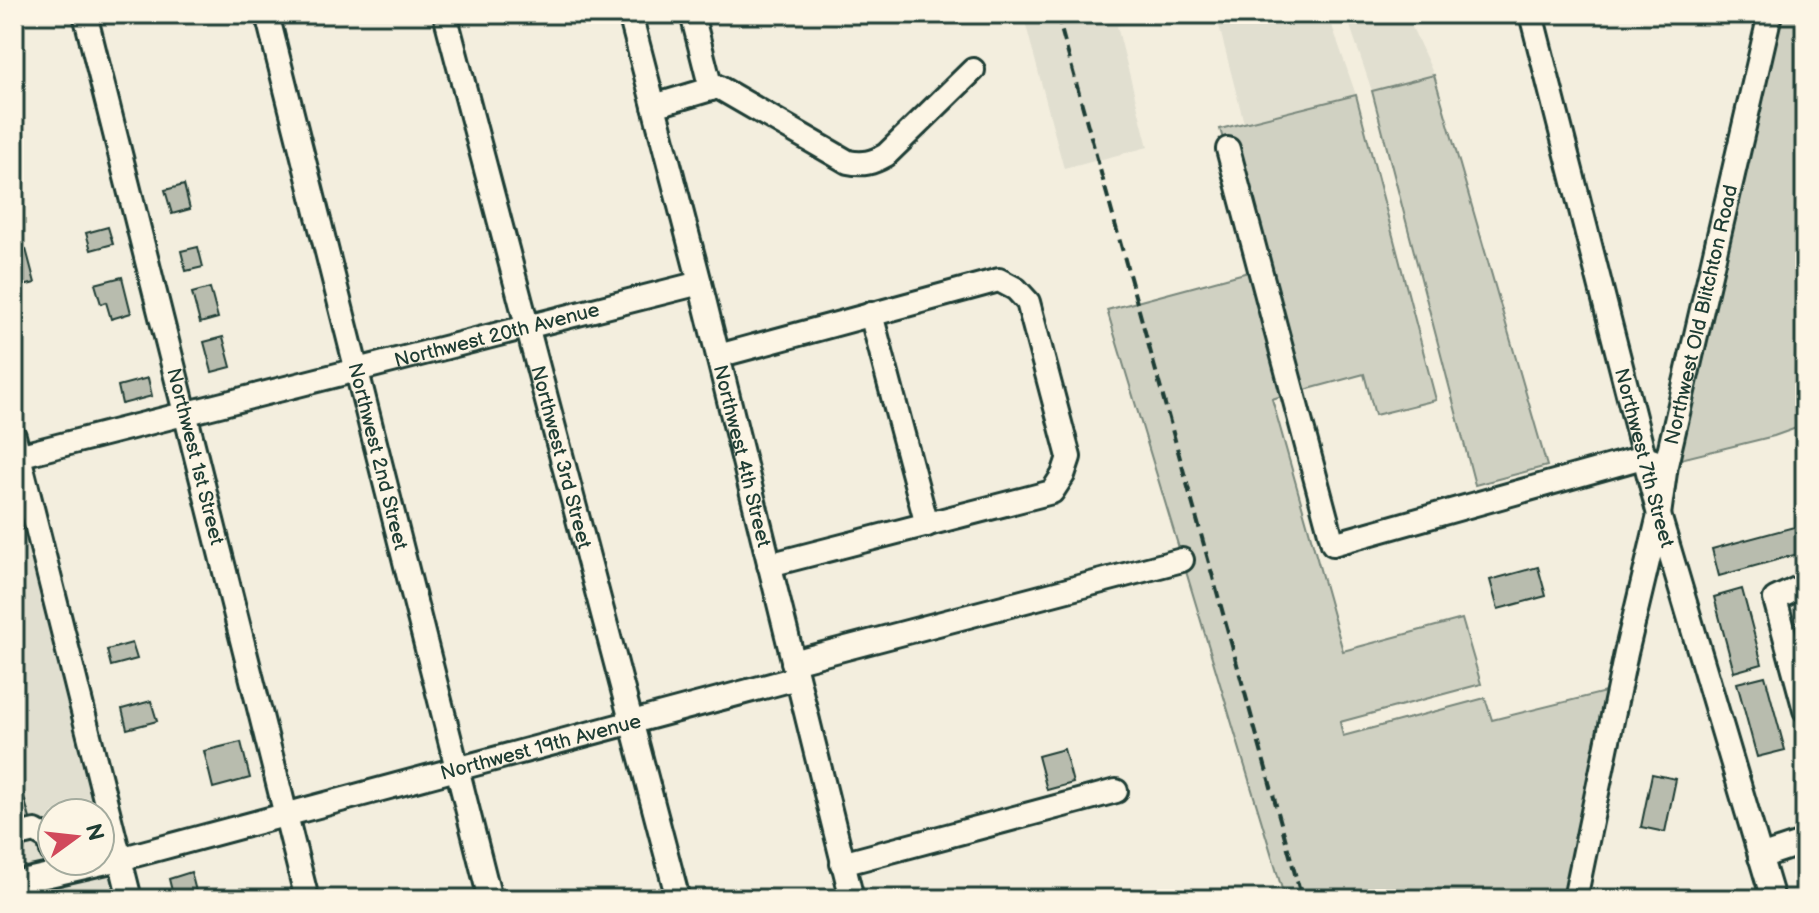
<svg xmlns="http://www.w3.org/2000/svg" width="1819" height="913" viewBox="0 0 1819 913" font-family="'Balsamiq Sans',sans-serif">
	<style>
		.built { fill: #e1dfd0 }
		.green { fill: #d0d1c2; stroke: #78877b; stroke-width: 2 }
		.building { fill: #b8bcae; stroke: #1f3d34; stroke-width: 2 }
		.lines { fill: none; stroke-linecap: round; stroke-linejoin: round }
		.minor-casing { stroke: #1f3d34; stroke-width: 28 }
		.minor { stroke: #fcf5e5; stroke-width: 22 }
		.rail { stroke: #1f3d34; stroke-width: 4; stroke-dasharray: 12 6; stroke-linecap: butt }
		.labels { text-anchor: middle; stroke-width: 6; stroke-linejoin: round; paint-order: stroke }
		.street-label { font-size: 20px; fill: #1f3d34; stroke: #fcf5e5 }
	</style>
	<rect width="100%" height="100%" fill="#f3eede"/>
	<filter id="ink" filterUnits="userSpaceOnUse"><feTurbulence type="fractalNoise" baseFrequency=".0125" numOctaves="2"/><feDisplacementMap in="SourceGraphic" scale="16" xChannelSelector="R" yChannelSelector="G"/><feConvolveMatrix kernelMatrix="1 2 1 2 8 2 1 2 1" color-interpolation-filters="sRGB"/></filter>
	<g filter="url(#ink)">
		<path class="built" d="M 1023,14 L 1161,14 L 1117,26 L 1148,147 L 1064,169 Z
			M 1216,14 L 1328,14 L 1356,95 L 1244,123 Z
			M 1346,14 L 1406,14 L 1434,75 L 1372,91 Z
			M 14,471 L 100,813 L 52,813 L 52,861 L 82,861 L 14,876 Z
			M 114,869 L 122,899 L 14,899 L 14,891 Z"/>
		<path class="green" d="M 1778,14 L 1805,14 L 1805,425 L 1774,436 L 1677,460 Z
			M 1434,75 L 1547,466 L 1475,485 L 1372,91 Z
			M 1356,95 L 1436,400 L 1375,415 L 1364,374 L 1301,391 L 1235,140 L 1224,142 L 1220,129 Z
			M 1252,271 L 1285,395 L 1272,399 L 1343,651 L 1462,619 L 1481,684 L 1340,722 L 1343,736 L 1485,698 L 1492,720 L 1609,691 L 1567,899 L 1285,899 L 1107,310 Z"/>
		<path class="building" d="M 184,185 L 190,209 L 172,214 L 165,190 Z
			M 108,227 L 113,244 L 91,250 L 86,233 Z
			M 198,247 L 203,267 L 186,271 L 181,251 Z
			M 26,249 L 35,283 L 16,288 L 14,253 Z
			M 122,277 L 131,313 L 111,319 L 106,302 L 101,304 L 95,284 Z
			M 210,288 L 218,318 L 200,323 L 192,293 Z
			M 223,337 L 231,367 L 212,372 L 204,342 Z
			M 148,378 L 152,396 L 122,404 L 118,386 Z
			M 1805,524 L 1805,552 L 1719,576 L 1712,549 Z
			M 1538,567 L 1546,596 L 1498,609 L 1490,580 Z
			M 1742,589 L 1762,664 L 1734,672 L 1714,597 Z
			M 132,643 L 137,659 L 111,666 L 107,650 Z
			M 1765,676 L 1785,750 L 1757,757 L 1737,683 Z
			M 151,701 L 157,721 L 127,729 L 122,709 Z
			M 241,742 L 250,778 L 213,788 L 204,751 Z
			M 1064,749 L 1073,783 L 1047,790 L 1038,756 Z
			M 1652,774 L 1676,779 L 1665,832 L 1641,827 Z
			M 22,790 L 32,826 L 14,830 L 14,792 Z
			M 191,872 L 198,899 L 174,899 L 169,879 Z"/>
		<g class="lines">
			<defs>
				<g id="minor">
					<path id="s1" d="M 85,14 L 307,899"/>
					<path id="s2" d="M 267,14 L 490,899"/>
					<path id="s3" d="M 445,14 L 678,899"/>
					<path id="s4" d="M 630,14 L 700,283 L 852,899"/>
					<path id="s5" d="M 1531,14 L 1659,515 L 1773,899"/>
					<path d="M 711,89 L 718,87 L 848,162 C 863,165 872,163 886,155 L 973,70"/>
					<path d="M 654,106 L 711,89 L 692,14"/>
					<path d="M 1228,149 L 1333,544 L 1643,457 L 1657,462"/>
					<path d="M 871,314 L 927,525"/>
					<path d="M 718,356 L 999,280 L 1016,289 L 1028,302 L 1069,457 L 1063,475 L 1052,492 L 769,565"/>
					<path d="M 14,436 L 130,899"/>
					<path id="s6" d="M 14,457 L 700,283"/>
					<path d="M 1805,585 L 1775,599 L 1805,710"/>
					<path d="M 793,662 L 1182,560"/>
					<path d="M 14,836 L 35,831 L 49,839 L 52,851"/>
					<path d="M 1760,857 L 1805,842"/>
					<path d="M 842,864 L 1116,791"/>
					<path id="s7" d="M 14,883 L 120,859 L 797,678"/>
					<path id="s8" d="M 1575,899 L 1626,653 L 1659,515 L 1666,465 L 1770,14"/>
				</g>
			</defs>
			<use href="#minor" class="minor-casing"/>
			<use href="#minor" class="minor"/>
			<path class="rail" d="M 1057,14 L 1302,899"/>
		</g>
	</g>
	<g class="labels">
		<g class="street-label">
			<text dy="7" stroke="none"><textPath href="#s8" startOffset="598">Northwest Old Blitchton Road</textPath></text>
			<text dy="7" stroke="none"><textPath href="#s6" startOffset="498">Northwest 20th Avenue</textPath></text>
			<text dy="7" stroke="none"><textPath href="#s1" startOffset="456">Northwest 1st Street</textPath></text>
			<text dy="7" stroke="none"><textPath href="#s2" startOffset="456">Northwest 2nd Street</textPath></text>
			<text dy="7" stroke="none"><textPath href="#s4" startOffset="456">Northwest 4th Street</textPath></text>
			<text dy="7" stroke="none"><textPath href="#s3" startOffset="458">Northwest 3rd Street</textPath></text>
			<text dy="7" stroke="none"><textPath href="#s5" startOffset="458">Northwest 7th Street</textPath></text>
			<text dy="7" stroke="none"><textPath href="#s7" startOffset="544">Northwest 19th Avenue</textPath></text>
		</g>
	</g>
	<rect width="1819" height="913" fill="none" stroke="#fcf5e5" stroke-width="48"/>
	<rect x="24" y="24" width="1771" height="865" fill="none" stroke="#1f3d34" stroke-width="3" filter="url(#ink)"/>
	<g transform="translate(76 837) rotate(75)"><circle r="38" fill="#fcf5e5" stroke="#a4ab9e" stroke-width="2"/>
	<path d="M0-6L14 30L0 20L-14 30Z" fill="#d1495b"/>
	<text y="-12" font-size="22" font-weight="bold" text-anchor="middle" fill="#1f3d34">N</text>
	</g>
</svg>
